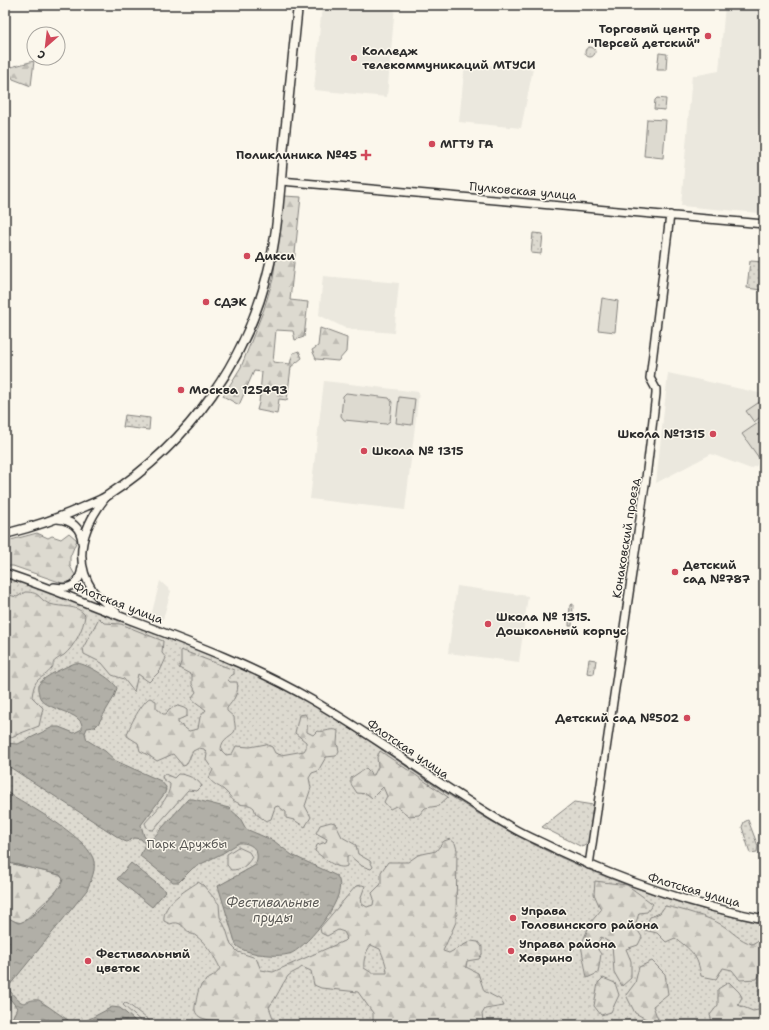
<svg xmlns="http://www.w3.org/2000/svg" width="769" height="1030" viewBox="0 0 769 1030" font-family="'Shantell Sans',sans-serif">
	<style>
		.built { fill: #ebe8de }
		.grass { fill: url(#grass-dots); stroke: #84827e }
		.forest { fill: url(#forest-firs); stroke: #84827e; fill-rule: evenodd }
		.pitch { fill: #dddad0; stroke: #84827e }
		.water { fill: url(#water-ripples); stroke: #7b7a75 }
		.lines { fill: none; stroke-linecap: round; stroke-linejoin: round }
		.minor-casing { stroke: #2b2b2b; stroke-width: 10 }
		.major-casing { stroke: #2b2b2b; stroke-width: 11 }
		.minor { stroke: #fbf7ec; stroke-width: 7 }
		.major { stroke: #fbf7ec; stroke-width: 8 }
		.poi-dot { fill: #d1495b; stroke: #fbf7ec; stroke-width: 1.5 }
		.labels { text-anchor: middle; stroke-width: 3; stroke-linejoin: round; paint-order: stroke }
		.poi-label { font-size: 12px; font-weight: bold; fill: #2b2b2b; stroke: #fbf7ec; text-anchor: start }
		.street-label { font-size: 12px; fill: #2b2b2b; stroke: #fbf7ec }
		.park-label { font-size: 12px; fill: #585754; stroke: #fbf7ec }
		.water-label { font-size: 13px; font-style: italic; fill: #5a5956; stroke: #fbf7ec }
	</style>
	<defs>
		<pattern id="grass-dots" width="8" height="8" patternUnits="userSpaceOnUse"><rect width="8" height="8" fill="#dddad0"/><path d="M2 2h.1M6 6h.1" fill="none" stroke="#bebbb3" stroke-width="1.8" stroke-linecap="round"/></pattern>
		<pattern id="forest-firs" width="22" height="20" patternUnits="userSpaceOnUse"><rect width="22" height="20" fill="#dddad0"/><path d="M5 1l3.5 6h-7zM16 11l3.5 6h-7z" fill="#bebbb3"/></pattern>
		<pattern id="water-ripples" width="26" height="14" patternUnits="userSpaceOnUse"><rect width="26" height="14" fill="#b1afa7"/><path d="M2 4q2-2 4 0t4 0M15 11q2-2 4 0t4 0" fill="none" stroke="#908f88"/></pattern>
	</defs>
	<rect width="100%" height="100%" fill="#fbf7ec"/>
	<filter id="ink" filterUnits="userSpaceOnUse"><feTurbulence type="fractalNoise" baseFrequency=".025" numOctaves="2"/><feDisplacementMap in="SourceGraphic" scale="8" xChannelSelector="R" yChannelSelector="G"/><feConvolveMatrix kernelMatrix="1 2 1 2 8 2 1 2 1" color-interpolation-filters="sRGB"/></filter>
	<g filter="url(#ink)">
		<path class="built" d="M 322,5 L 395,5 L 387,97 L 314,90 Z
			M 725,5 L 764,5 L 764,78 L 761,86 L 757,140 L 760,152 L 764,153 L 764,173 L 759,213 L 681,206 L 692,75 L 698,75 L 719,71 Z
			M 465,63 L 533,69 L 521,128 L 459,122 Z
			M 323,276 L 399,283 L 394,333 L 347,329 L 319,315 Z
			M 668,373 L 764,394 L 764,461 L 751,469 L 711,454 L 656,483 Z
			M 324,381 L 419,392 L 405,510 L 310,499 Z
			M 160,581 L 171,591 L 163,619 L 151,616 Z
			M 457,586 L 528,596 L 519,662 L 448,653 Z"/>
		<path class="grass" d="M585 52a5 5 0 1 1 10 0a5 5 0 1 1-10 0Z
			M 657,98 L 666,99 L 665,110 L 654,109 L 655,100 Z
			M 533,233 L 543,234 L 541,254 L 531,253 Z
			M 750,261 L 764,262 L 761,290 L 747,288 Z
			M 125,415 L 150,418 L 149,430 L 123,427 Z
			M 5,577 C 47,588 87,606 128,622 C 187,645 254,670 309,702 C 364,735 416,775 471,809 C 560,865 661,902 764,924 L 764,1025 L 5,1025 Z
			M 573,604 L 572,626 L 569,626 L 570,605 Z
			M 589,659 L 596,660 L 594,674 L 587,673 Z
			M 574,802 L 593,805 L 589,843 L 582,847 L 542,827 Z
			M 748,820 L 758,846 L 757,852 L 750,853 L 742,827 L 744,822 Z"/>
		<path class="forest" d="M 34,61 L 31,86 L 13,79 L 7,68 Z
			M 284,196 L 301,197 L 290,300 L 308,302 L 304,337 L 295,340 L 293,331 L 276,330 L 273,362 L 290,364 L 293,353 L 299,351 L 302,358 L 291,367 L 287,400 L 279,399 L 277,414 L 257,410 L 259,403 L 262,372 L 254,371 L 239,405 L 223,396 L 241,367 L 264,309 L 273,279 Z
			M 320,328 L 347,338 L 346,352 L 338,361 L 316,359 L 312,350 L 318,346 Z
			M 37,533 L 48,538 L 52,536 L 61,539 L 69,533 L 77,540 L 70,557 L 70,566 L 76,577 L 69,584 L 65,584 L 13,566 L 5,566 L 5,544 L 7,541 Z
			M 25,592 C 42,592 37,599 50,604 C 62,608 77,604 85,615 C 84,628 74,647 64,655 C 61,657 58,658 56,660 C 52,662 54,665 52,668 C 41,682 35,674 32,697 L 43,708 L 39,726 L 11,737 L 5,737 L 5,594 L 17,597 Z
			M 99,618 L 104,623 L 121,624 L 163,641 L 162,653 L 166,658 L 160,671 L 149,682 L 138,674 L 134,692 L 124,679 L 112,675 L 102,663 L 84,654 L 83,648 Z
			M 181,650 L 234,670 L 234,674 L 229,677 L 228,680 L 230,682 L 237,682 C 240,692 233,701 227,708 L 227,711 L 234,717 C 234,721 236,727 235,730 C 234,736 221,737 221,750 L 226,755 L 232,754 L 236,746 L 250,747 L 266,744 L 272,747 L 275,753 L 281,755 L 304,751 L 306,748 L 306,742 L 295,733 L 299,715 L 305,714 C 309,720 307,725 307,732 L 313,735 L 317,731 C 326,733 332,727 338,731 L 337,743 L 339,751 L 336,756 L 326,757 L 318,771 L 312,773 L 309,778 L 311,788 L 305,806 L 311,817 L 305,827 L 294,820 L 286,818 L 286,812 L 278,806 L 275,807 L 271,819 L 266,821 L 256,814 L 254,808 C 249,803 246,806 240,804 C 229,799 233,798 226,792 C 221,786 214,786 209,778 L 213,770 L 206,760 L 207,754 L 204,749 L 199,748 L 193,751 L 186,765 L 183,766 L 173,754 L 157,761 C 151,757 147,754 140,751 L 138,743 L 127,736 C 127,729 144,699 150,698 L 156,701 L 156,708 L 163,714 L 166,714 L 169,709 L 178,706 L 184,708 L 187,710 L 187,716 L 178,720 L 178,723 L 189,731 L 198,729 L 200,717 L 206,710 L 193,700 L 192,697 L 196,692 L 192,684 L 192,675 L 179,668 L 181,662 Z
			M 380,751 L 448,797 L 438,806 L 425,808 L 419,815 L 409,816 L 396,806 L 390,809 L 384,802 L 387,796 L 383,787 L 372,798 L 367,794 L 357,793 L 351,784 L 351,778 L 366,768 L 370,772 L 371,775 L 374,775 L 378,767 L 377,757 Z
			M 165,774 L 174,778 L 178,774 C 186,774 198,779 202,786 L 197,791 L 188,790 L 153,830 C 148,830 147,828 145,823 C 154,812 170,799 170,784 L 163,779 L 162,776 Z
			M 331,822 L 335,823 L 342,837 L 356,845 L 358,854 L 370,861 L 373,867 L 371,869 L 362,866 L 350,856 L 347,856 L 347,866 C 338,871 322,857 315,851 L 317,845 L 326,842 L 327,839 L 316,833 L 320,825 Z
			M 450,839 L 455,843 L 457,850 L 456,922 L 443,951 L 449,953 L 471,941 L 478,942 L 482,947 L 482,954 L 479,959 L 467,961 L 466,967 L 478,973 L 484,991 L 501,1000 L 504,1006 L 485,1009 L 482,1014 L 483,1021 L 488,1025 L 373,1025 L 373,1013 L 358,992 L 321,988 L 314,985 L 311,971 L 302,967 C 298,971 292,972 288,976 C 281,985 277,998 269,1007 L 273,1018 L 273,1022 L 276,1025 L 254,1025 L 250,1022 C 246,1022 234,1025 233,1025 C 229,1024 226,1021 221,1021 C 209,1020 190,1020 196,1002 C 197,996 198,989 202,984 C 208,978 217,976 220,968 C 215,957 206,943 196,936 C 192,933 194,936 190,933 C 182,927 181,920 170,924 L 164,921 C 162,903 185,891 198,882 L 203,885 L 219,904 L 220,917 L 226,929 L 231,945 L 238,952 L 256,958 L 261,970 L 273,972 L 344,941 L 347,938 L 344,932 L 338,930 L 327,936 L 321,933 L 320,928 L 356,886 L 362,885 L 365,886 L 361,897 L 362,904 L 367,907 L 373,905 L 374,899 L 372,893 L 381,884 L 381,872 L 388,862 L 408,862 L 418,855 L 436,851 L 444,841 ZM 371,945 L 380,949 C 383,956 387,966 387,973 L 372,973 L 364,968 C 363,960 366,951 371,945 Z
			M 238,847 L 249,852 L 252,857 C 247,866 241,870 231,870 L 227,865 L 227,854 Z
			M 5,862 L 60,875 L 63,879 L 60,888 L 22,923 L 13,921 L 5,916 Z
			M 595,881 L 627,885 L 653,904 L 647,912 L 639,913 L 635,926 L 642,937 L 638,945 L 626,949 L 631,961 L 631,978 L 622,986 L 614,972 L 612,944 L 601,937 L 596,947 L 601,954 L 598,973 L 587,978 L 581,945 L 591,922 L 601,910 L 594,894 Z
			M 665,906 C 681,909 709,917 722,925 C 733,932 739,940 752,944 L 764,937 L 764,967 L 757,979 L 740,980 L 732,970 L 723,968 L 716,979 L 701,976 C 698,955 691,950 675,938 L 666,942 L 657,933 L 644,930 L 650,917 L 660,913 Z
			M 652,961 L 665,974 L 668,994 L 653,1006 L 660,1025 L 647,1025 L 648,1020 L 635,1013 L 626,995 L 635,983 L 639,967 Z
			M 603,978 L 615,983 L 619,995 L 611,1012 L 601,1015 L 594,1006 L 598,983 Z
			M 729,982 L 739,992 L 742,997 L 738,1005 L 753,1011 L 764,1009 L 764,1025 L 713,1025 L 710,1015 L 718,1005 L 718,989 Z
			M 125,1003 L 128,1004 L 155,1025 L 145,1025 L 123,1005 Z"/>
		<path class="pitch" d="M 659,53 L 667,54 L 666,70 L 657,70 Z
			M 647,119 L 666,120 L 663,158 L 644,156 Z
			M 602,298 L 618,301 L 615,332 L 598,330 Z
			M 346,393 L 389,398 L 392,402 L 390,421 L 386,424 L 344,420 L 341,416 L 343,396 Z
			M 399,397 L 415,399 L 412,425 L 396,423 Z
			M 764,399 L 764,414 L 754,422 L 746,411 Z
			M 764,419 L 764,455 L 759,458 L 742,434 Z"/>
		<path class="water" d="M 75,663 C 84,662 113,679 117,688 L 114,697 L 98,724 L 95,727 L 87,728 L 85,733 L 87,740 L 105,751 L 116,761 L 161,781 L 166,787 L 165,793 L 141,825 L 144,836 L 147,839 L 153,838 L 188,799 L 193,799 L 229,808 L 240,818 L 246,829 L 274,841 L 292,855 L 337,876 C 351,895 308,945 292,953 C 281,957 270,955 258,954 C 250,952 242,951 236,945 L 218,886 L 254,866 C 262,854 254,842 239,843 L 223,853 L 193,868 L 179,882 L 173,882 L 140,856 L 145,844 L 141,839 L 134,838 L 127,842 L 124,841 L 5,764 L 5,743 L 18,744 L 53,727 L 59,727 L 74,733 L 82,729 C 85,710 43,712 39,695 C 39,692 37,689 38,686 C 41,677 66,667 75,663 Z
			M 5,791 C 27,805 83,834 93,858 C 97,869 91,880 87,890 L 9,986 L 10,991 C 27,1012 23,998 39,1000 L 75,1025 L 9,1025 L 17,1008 L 11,1000 L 5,996 L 5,916 L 18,923 C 29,923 62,889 63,879 L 60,875 L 5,862 Z
			M 131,863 L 166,891 L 152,907 L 117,879 Z
			M 112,1007 L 120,1008 L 140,1025 L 78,1025 Z"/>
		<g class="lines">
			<defs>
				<path id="minor" d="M 281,181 L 764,224
					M 106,497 C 84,525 71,558 93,591 C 99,599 108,605 116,612
					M 57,519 C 71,520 81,527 82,542
					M 5,573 C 36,583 66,595 96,607 C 169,635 245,661 312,700 C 381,740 443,788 511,827 C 526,836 542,842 557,850 C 623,881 692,905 764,919
					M 54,587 C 71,590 80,584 82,567
					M 589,865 L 646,478 L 656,394 L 656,389 L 650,378 L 670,215"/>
				<path id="major" d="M 5,534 C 33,527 60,518 86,506 C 93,503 101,500 107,496 C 190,442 249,359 270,263 C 278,227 280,190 283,154 C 288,104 293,55 298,5"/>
			</defs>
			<use href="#minor" class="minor-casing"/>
			<use href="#major" class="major-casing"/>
			<use href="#minor" class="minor"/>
			<use href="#major" class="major"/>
		</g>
	</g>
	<g class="poi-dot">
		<circle cx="708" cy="36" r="4"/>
		<circle cx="354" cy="58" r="4"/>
		<circle cx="432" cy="144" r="4"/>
		<path d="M364 149h4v4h4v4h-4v4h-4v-4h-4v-4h4z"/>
		<circle cx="247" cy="256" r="4"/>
		<circle cx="206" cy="302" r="4"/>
		<circle cx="181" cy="390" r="4"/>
		<circle cx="713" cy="434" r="4"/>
		<circle cx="364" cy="451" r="4"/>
		<circle cx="675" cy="572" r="4"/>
		<circle cx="488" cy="624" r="4"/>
		<circle cx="687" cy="718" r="4"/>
		<circle cx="513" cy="918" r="4"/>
		<circle cx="511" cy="951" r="4"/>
		<circle cx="88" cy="961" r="4"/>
	</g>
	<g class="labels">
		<g class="poi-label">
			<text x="700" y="33" text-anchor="end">Торговый центр<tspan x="700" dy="14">"Персей детский"</tspan></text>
			<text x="362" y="55">Колледж<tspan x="362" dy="14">телекоммуникаций МТУСИ</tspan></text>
			<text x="440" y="148">МГТУ ГА</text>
			<text x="357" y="159" text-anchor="end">Поликлиника №45</text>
			<text x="255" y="260">Дикси</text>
			<text x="214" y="306">СДЭК</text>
			<text x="189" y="394">Москва 125493</text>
			<text x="705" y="438" text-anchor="end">Школа №1315</text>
			<text x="372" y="455">Школа № 1315</text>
			<text x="683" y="569">Детский<tspan x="683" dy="14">сад №787</tspan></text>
			<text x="496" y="621">Школа № 1315.<tspan x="496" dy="14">Дошкольный корпус</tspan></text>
			<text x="679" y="722" text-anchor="end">Детский сад №502</text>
			<text x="521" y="915">Управа<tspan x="521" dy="14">Головинского района</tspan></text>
			<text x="519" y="948">Управа района<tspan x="519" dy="14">Ховрино</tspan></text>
			<text x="96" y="958">Фестивальный<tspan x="96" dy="14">цветок</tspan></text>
		</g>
		<g class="street-label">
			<text transform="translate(523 191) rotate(5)" y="4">Пулковская улица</text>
			<text transform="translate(626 538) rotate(-81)" y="4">Конаковский проезд</text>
			<text transform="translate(118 603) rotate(21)" y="4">Флотская улица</text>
			<text transform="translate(408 749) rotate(34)" y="4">Флотская улица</text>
			<text transform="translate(694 890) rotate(16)" y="4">Флотская улица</text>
		</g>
		<g class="park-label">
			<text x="187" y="848">Парк Дружбы</text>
		</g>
		<g class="water-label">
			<text x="273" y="907">Фестивальные<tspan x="273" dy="15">пруды</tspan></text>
		</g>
	</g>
	<rect width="769" height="1030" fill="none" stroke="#fbf7ec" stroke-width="20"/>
	<rect x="10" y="10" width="749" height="1010" fill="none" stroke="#2b2b2b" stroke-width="1.5" filter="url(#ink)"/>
	<g transform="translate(46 46) rotate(208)"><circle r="19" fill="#fbf7ec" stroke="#a8a59f"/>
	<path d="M0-3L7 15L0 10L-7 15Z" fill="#d1495b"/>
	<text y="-6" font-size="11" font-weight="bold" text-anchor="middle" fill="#2b2b2b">С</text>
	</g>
</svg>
